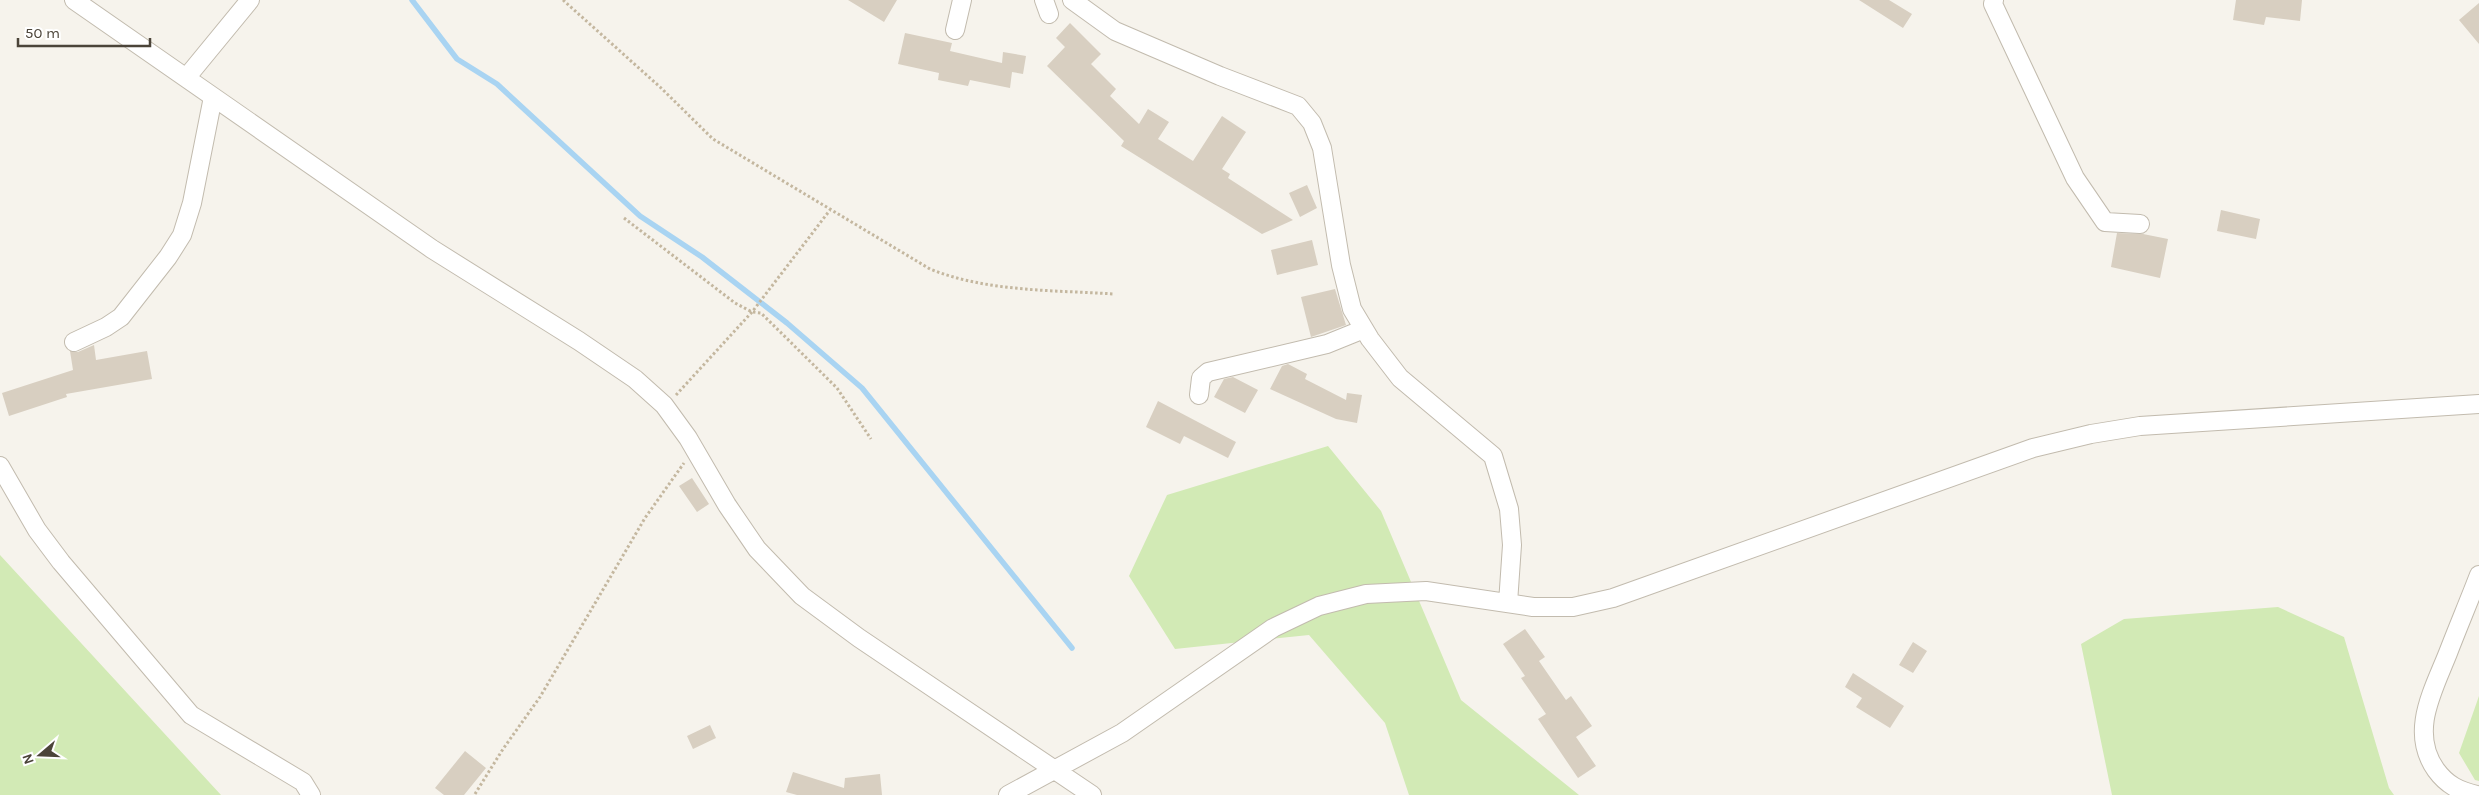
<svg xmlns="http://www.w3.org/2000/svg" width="2479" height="795" viewBox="0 0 2479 795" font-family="Karla,sans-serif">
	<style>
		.green { fill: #d2eab5 }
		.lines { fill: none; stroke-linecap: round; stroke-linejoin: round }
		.stream { stroke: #a9d4f2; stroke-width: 5.5 }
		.building { fill: #d8cfc1 }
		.minor-casing { stroke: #c2bbae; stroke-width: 20 }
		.path { stroke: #c4b79f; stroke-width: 3; stroke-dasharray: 2.5 2.5; stroke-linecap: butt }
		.minor { stroke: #fff; stroke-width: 18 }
	</style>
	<rect width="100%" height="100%" fill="#f6f3ec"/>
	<path class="green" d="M 1328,446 L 1381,511 L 1461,700 L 1579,795 L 1409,795 L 1385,723 L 1309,635 L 1175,649 L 1129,576 L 1167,495 Z
		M 0,555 L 221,795 L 0,795 Z
		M 2278,607 L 2344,637 L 2389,788 L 2394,795 L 2112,795 L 2081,644 L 2124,619 Z
		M 2479,696 L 2479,781 L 2475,780 L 2459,753 Z"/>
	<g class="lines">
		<path class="stream" d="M 412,0 L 457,59 L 497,84 L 640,216 L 702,257 L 787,323 L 862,388 L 1072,648"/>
	</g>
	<path class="building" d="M 848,0 L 897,0 L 884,22 Z
		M 1859,0 L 1889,0 L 1912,14 L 1903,28 Z
		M 2236,0 L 2302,0 L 2300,21 L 2266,17 L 2264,25 L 2233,20 Z
		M 2479,3 L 2479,44 L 2459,20 Z
		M 1070,23 L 1101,54 L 1091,64 L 1116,89 L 1110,96 L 1139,124 L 1148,109 L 1169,122 L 1158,139 L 1193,161 L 1222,116 L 1246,132 L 1222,169 L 1230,174 L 1228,178 L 1293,220 L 1262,234 L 1121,146 L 1124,141 L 1047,66 L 1065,47 L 1056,38 Z
		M 905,33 L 952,43 L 950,51 L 1002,63 L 1003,52 L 1026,56 L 1023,74 L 1012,72 L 1010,88 L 970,80 L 968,86 L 938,80 L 939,73 L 898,64 Z
		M 1307,185 L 1317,208 L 1300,217 L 1289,193 Z
		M 2221,210 L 2260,219 L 2256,239 L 2217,231 Z
		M 2117,233 L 2143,234 L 2168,239 L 2160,278 L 2111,267 Z
		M 1312,240 L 1318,265 L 1277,275 L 1271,250 Z
		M 1335,289 L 1346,325 L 1311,337 L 1301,297 Z
		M 94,345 L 96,360 L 147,351 L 152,379 L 66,394 L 67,397 L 9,416 L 2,393 L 73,370 L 70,351 L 78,352 Z
		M 1288,364 L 1307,374 L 1305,379 L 1346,400 L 1347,393 L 1362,395 L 1357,423 L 1336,419 L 1270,389 L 1282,366 Z
		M 1233,377 L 1258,390 L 1245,413 L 1214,397 L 1224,379 Z
		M 1158,401 L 1236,442 L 1228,458 L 1184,436 L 1180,444 L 1146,427 Z
		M 692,478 L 709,504 L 697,512 L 679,486 Z
		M 1525,629 L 1545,657 L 1539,661 L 1566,700 L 1571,696 L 1592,726 L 1576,737 L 1596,766 L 1578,778 L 1538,719 L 1546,714 L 1521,678 L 1525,676 L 1503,644 Z
		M 1913,642 L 1927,651 L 1913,673 L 1899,665 Z
		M 1853,673 L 1904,706 L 1890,728 L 1856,707 L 1862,698 L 1845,687 Z
		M 710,725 L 716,738 L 693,749 L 687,736 Z
		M 465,751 L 486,768 L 464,795 L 444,795 L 435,788 Z
		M 793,772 L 844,788 L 845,778 L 880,774 L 882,795 L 797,795 L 786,792 Z"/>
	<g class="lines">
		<defs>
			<path id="minor" d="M 74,0 L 432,249 L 579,341 L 635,379 L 664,405 L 688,438 L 727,505 L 757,549 L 802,596 L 859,638 L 1092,795
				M 1044,0 L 1049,14
				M 1072,0 L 1115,31 L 1220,76 L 1298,106 L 1312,123 L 1322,148 L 1341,265 L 1352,309 L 1370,339 L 1400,378 L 1493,456 L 1509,509 L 1512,545 L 1508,603
				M 1994,0 L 1993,4 L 2075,178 L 2105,222 L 2140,224
				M 955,30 L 962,0
				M 186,78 L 250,0
				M 74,342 L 106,327 L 121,317 L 168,257 L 182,235 L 192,203 L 213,97
				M 1199,395 L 1201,378 L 1208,372 L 1327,344 L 1364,329
				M 0,466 L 37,530 L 61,562 L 191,715 L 303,782 L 311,795
				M 1008,795 L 1122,733 L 1273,628 L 1319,606 L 1366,594 L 1426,591 L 1533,607 L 1573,607 L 1613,598 L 2033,448 L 2091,434 L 2140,426 L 2479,404
				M 2477,795 C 2459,791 2447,785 2436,770 C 2409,732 2433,691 2448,653 C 2458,627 2469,601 2479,575"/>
		</defs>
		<use href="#minor" class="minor-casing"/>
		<path class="path" d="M 563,0 L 660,87 L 713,139 L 930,269 C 987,292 1053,290 1114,294
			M 624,218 L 735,303 L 752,312 L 761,313 L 837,388 L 871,439
			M 676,395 L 752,312 L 830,210
			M 475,794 L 503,749 L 540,697 L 645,518 L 684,463"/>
		<use href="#minor" class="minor"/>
	</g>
	<g transform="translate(40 755) rotate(251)" stroke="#ffffff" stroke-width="4" paint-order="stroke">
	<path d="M0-4L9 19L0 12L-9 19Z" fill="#4b4439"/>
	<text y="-8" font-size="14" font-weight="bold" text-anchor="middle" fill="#4b4439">N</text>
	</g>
	<path d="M18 38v8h132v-8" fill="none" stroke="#4b4439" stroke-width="2.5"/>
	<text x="25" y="38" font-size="15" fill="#4b4439" stroke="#ffffff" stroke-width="4" paint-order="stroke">50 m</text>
</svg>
